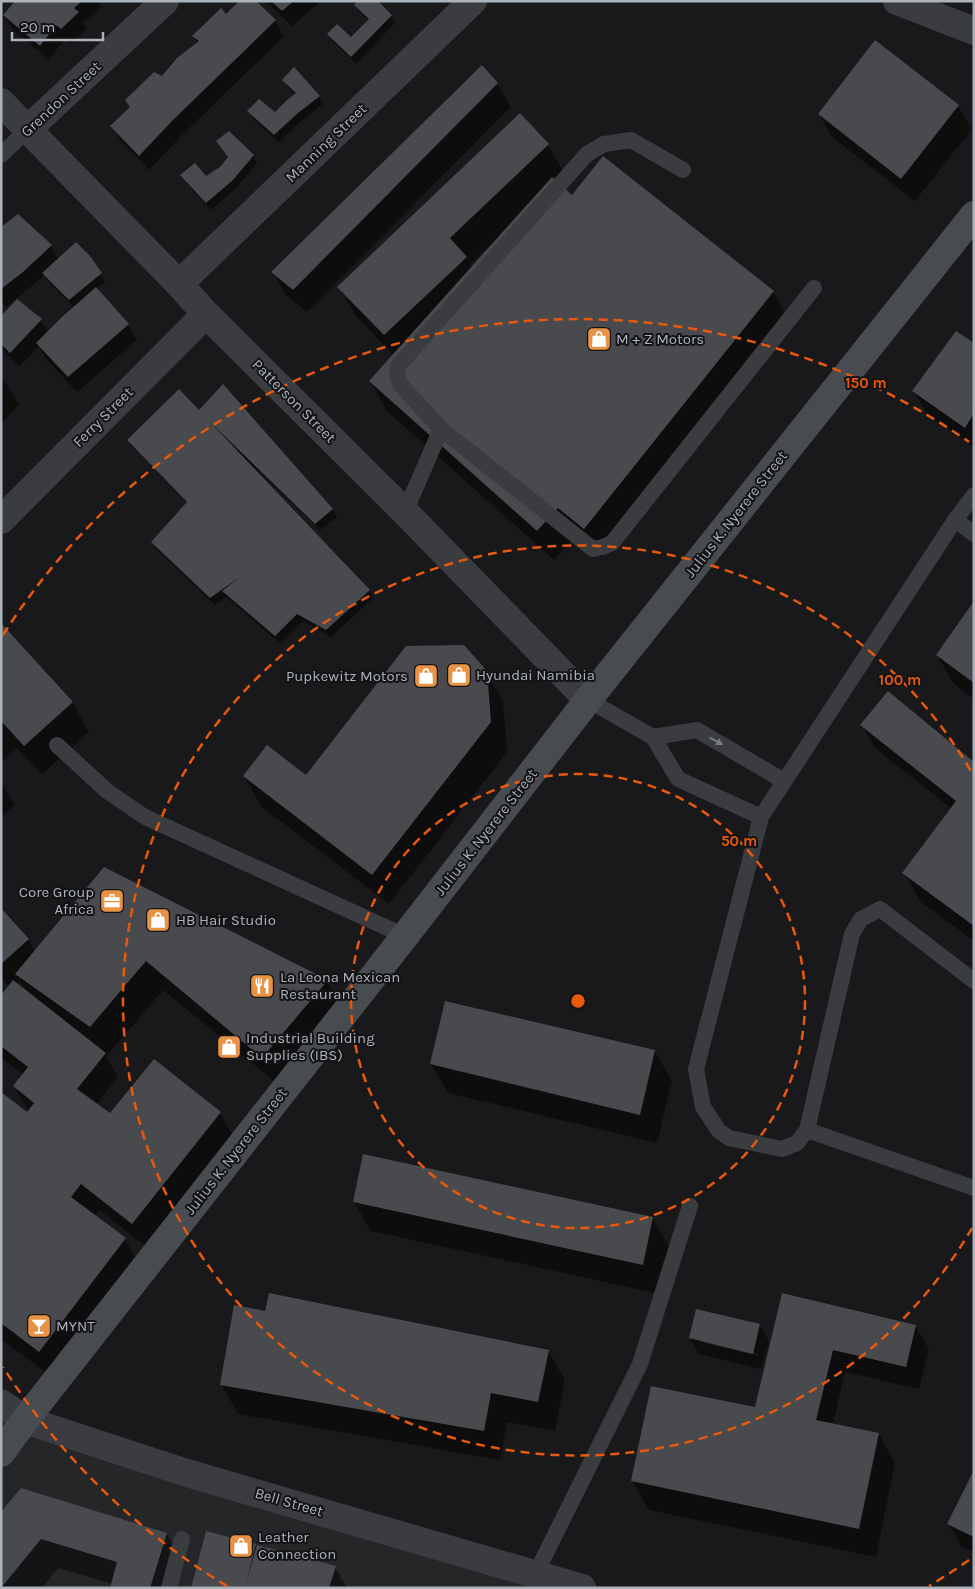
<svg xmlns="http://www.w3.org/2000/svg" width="975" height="1589" viewBox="0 0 975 1589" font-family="Karla,sans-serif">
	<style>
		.built { fill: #252628 }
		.shadow { fill: #0007; fill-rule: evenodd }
		.building { fill: #484a4e }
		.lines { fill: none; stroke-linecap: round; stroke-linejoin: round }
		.lane { stroke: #3a3c40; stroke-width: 16 }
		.street { stroke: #3a3c40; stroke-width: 28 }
		.secondary { stroke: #484c50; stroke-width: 28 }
		.oneway { fill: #797d83 }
		.ring { fill: none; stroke: #e8590c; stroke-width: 2.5; stroke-dasharray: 9 6 }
		.labels { text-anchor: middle; stroke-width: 4; stroke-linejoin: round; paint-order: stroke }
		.street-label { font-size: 15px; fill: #acb3ba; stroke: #141416 }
		.poi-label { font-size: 15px; fill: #acb3ba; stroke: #141416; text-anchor: start }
		.centre { fill: #e8590c; stroke: #141416; stroke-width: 2.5 }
		.ring-label { font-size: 15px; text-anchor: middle; font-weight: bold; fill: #e8590c; stroke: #141416; stroke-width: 4; stroke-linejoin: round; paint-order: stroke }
	</style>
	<rect width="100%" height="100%" fill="#19191b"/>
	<path class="built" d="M 1,1403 L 592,1588 L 1,1588 Z"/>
	<path class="shadow" d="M 17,1 L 98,1 L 101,7 L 83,23 L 87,29 L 71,44 L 65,39 L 49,60 L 13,30 L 4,15 Z
		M 255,1 L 275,21 L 284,36 L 181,136 L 149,170 L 121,141 L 112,126 L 198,44 L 193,36 L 226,16 Z
		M 265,1 L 321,1 L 292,26 Z
		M 355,5 L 391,16 L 395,23 L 356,64 L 333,41 L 329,34 L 351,38 L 369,21 L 360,12 Z
		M 875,42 L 958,106 L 972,129 L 915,201 L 832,137 L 819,114 Z
		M 482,67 L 497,84 L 511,107 L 307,312 L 286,295 L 273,272 Z
		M 284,80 L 319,96 L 323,104 L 302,120 L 279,142 L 253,119 L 249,111 L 275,114 L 296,95 L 288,87 Z
		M 548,145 L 565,174 L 556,182 L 573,197 L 773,292 L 790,321 L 601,557 L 575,537 L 554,560 L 387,411 L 370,381 L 393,355 L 356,316 L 339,287 ZM 490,245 L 491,247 L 472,268 L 470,264 Z
		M 222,149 L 253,156 L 257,163 L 237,187 L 211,210 L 186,182 L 182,175 L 206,177 L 221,167 L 229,158 Z
		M 1,228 L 51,246 L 59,260 L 100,274 L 105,282 L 96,289 L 128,325 L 137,340 L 77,392 L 46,359 L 39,346 L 19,367 L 1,348 L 1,317 L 16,301 L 15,300 L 6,307 L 1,302 ZM 45,275 L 48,281 L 74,307 L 48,332 L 41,320 L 16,299 Z
		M 974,344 L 974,447 L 927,414 L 914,391 Z
		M 1,378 L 6,383 L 19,405 L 1,424 Z
		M 199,412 L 332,509 L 337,517 L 320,530 L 254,467 L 253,468 L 369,591 L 373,598 L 331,637 L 302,621 L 280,643 L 226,597 L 215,605 L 157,550 L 152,542 L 187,503 L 133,447 L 128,440 Z
		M 974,603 L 974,699 L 954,684 L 937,655 Z
		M 1,625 L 72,702 L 89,732 L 42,774 L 17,748 L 1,763 Z
		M 486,672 L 503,701 L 507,752 L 389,904 L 261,806 L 244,776 L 307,777 Z
		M 862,725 L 974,763 L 974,941 L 921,902 L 904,873 L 952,809 L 875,748 Z
		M 1,782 L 15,805 L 1,817 Z
		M 104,868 L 327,981 L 344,1010 L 280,1086 L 163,990 L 106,1057 L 118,1077 L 96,1105 L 110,1115 L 220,1113 L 233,1136 L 145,1246 L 100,1210 L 95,1216 L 125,1239 L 142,1269 L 56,1380 L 1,1339 L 1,1094 L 27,1114 L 29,1111 L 14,1087 L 24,1075 L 1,1058 L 1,988 L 4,993 L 9,987 L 1,979 L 1,910 L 28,939 L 35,952 ZM 20,981 L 27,993 L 16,985 Z
		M 655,1052 L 672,1081 L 657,1143 L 448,1093 L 431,1064 Z
		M 364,1156 L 653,1219 L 670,1248 L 660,1294 L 371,1231 L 354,1202 Z
		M 783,1295 L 915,1326 L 929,1349 L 919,1389 L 845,1372 L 833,1424 L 879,1434 L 895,1463 L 876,1557 L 649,1510 L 632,1481 L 758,1409 Z
		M 266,1312 L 548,1351 L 565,1380 L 555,1431 L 507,1422 L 500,1460 L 238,1414 L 221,1384 Z
		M 760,1326 L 769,1341 L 761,1369 L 699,1354 L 690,1338 ZM 700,1340 L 759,1354 L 758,1356 L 700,1342 Z
		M 974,1473 L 974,1552 L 962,1547 L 949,1524 Z
		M 1,1514 L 167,1534 L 184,1563 L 176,1588 L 111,1588 L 112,1584 L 58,1568 L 42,1588 L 1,1588 Z
		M 256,1545 L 258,1549 L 335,1567 L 347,1588 L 192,1588 Z"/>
	<path class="building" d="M 15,1 L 82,1 L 74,8 L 79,12 L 61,29 L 56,25 L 40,46 L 3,15 Z
		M 239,1 L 256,1 L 276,20 L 173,120 L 139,156 L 110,126 L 130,107 L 125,100 L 154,72 L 162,76 L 177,58 L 199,41 L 192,36 L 221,8 L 226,14 Z
		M 271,1 L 294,1 L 282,11 Z
		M 357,1 L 378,1 L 392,15 L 351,57 L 327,34 L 337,24 L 351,37 L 369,19 L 354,5 Z
		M 875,40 L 959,105 L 901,179 L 818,114 Z
		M 482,65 L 498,83 L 293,290 L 271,272 Z
		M 294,67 L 320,96 L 298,113 L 274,135 L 247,111 L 259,99 L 275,112 L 286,101 L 296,93 L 282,80 Z
		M 520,113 L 549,144 L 450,238 L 467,257 L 384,335 L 337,287 Z
		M 229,131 L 254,155 L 233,180 L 206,203 L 180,175 L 195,163 L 206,176 L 220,167 L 228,157 L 216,141 Z
		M 603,156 L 774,291 L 584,529 L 558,508 L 537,531 L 369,381 L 552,177 L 572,195 Z
		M 18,214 L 52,245 L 23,272 L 1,289 L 1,227 Z
		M 76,242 L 90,256 L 102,273 L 69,300 L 42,273 Z
		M 96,287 L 129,324 L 68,377 L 36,343 L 63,316 Z
		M 17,299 L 42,319 L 10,353 L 1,344 L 1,316 Z
		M 956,331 L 974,343 L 974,413 L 965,428 L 912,391 Z
		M 223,384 L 333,509 L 315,524 L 210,422 L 370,590 L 326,630 L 297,614 L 275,636 L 222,591 L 240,577 L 210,598 L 151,542 L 187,502 L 127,440 L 179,389 L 199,410 Z
		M 974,601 L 974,683 L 936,655 Z
		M 1,623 L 73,702 L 24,746 L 1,721 Z
		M 464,645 L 487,671 L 491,722 L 372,875 L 243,776 L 267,745 L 306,775 L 406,646 Z
		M 888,691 L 974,762 L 974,926 L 902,873 L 956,801 L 860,725 Z
		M 104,867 L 328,980 L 262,1058 L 146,961 L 90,1027 L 15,974 Z
		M 1,908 L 29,939 L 1,964 Z
		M 13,980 L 106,1053 L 77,1089 L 110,1113 L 154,1059 L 221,1112 L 132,1224 L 81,1184 L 71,1197 L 126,1238 L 39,1352 L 1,1323 L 1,1092 L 27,1112 L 34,1103 L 13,1086 L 28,1067 L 1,1046 L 1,995 Z
		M 445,1001 L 655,1050 L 640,1115 L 430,1064 Z
		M 363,1154 L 653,1217 L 643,1265 L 353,1202 Z
		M 269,1293 L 549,1350 L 538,1402 L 491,1393 L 484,1431 L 220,1385 L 234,1305 L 265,1311 Z
		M 782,1293 L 916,1325 L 906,1367 L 833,1350 L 816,1420 L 879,1433 L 859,1529 L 631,1481 L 651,1386 L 755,1407 Z
		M 696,1309 L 760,1324 L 753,1354 L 689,1338 Z
		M 974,1470 L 974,1537 L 947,1524 Z
		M 21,1488 L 167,1533 L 150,1588 L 110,1588 L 117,1562 L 41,1539 L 1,1588 L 1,1512 Z
		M 206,1531 L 256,1544 L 246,1583 L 257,1545 L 336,1566 L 329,1588 L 191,1588 Z"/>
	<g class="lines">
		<path class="lane" d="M 1,155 L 28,129
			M 441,429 L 593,549 L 603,547 L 612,543 L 814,288
			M 974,495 L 955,520 L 761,817 L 696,1069 L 703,1107 L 719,1131 L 729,1138 L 782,1149 L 797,1143 L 807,1130 L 852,934 L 861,919 L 880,909 L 974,981
			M 405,512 L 441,429 L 400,384 L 397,375 L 398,366 L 587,154 L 604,144 L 631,140 L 683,170
			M 955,520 L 974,534
			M 588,700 L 653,737 L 678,779 L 761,817
			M 653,737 L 697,730 L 784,781
			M 57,745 L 107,791 L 145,817 L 405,936
			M 807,1130 L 974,1188
			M 535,1575 L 640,1364 L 690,1206
			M 169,1588 L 182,1539"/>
		<path class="street" d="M 897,1 L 974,31
			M 1,102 L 179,284 L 206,314 L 405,512 L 588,700
			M 28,129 L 165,1
			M 179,284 L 473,1
			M 1,520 L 206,314
			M 1,1403 L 25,1420 L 187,1473 L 582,1588"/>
		<path class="secondary" d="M 1,1453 L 25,1420 L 405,936 L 588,700 L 974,215"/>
	</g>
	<defs><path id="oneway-solid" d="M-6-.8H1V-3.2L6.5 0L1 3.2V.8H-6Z" transform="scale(1.25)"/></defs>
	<use class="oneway" href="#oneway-solid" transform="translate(716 741) rotate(29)"/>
	<g class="ring">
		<circle cx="578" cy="1001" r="227"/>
		<path d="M972 1228A455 455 0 1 1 972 773"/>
		<path d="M969 1560A682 682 0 0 1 929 1586M227 1586A682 682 0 0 1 3 1367M3 635A682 682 0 0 1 969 442"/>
	</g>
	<defs>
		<symbol id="shop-square" viewBox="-11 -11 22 22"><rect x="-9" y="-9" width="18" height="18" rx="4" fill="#e79245" stroke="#141416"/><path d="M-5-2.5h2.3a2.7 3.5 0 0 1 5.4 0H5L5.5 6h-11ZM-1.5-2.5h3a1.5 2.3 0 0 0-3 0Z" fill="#fff"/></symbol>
		<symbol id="office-square" viewBox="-11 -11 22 22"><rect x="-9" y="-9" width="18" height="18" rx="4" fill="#e79245" stroke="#141416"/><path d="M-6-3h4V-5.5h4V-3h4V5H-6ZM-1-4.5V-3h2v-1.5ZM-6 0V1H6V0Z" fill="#fff"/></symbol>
		<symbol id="restaurant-square" viewBox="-11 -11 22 22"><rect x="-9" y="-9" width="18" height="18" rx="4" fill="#e79245" stroke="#141416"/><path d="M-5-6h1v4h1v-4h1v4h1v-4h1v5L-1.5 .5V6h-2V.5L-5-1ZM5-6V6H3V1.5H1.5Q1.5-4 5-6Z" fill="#fff"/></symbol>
		<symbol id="bar-square" viewBox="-11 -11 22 22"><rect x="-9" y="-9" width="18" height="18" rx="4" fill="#e79245" stroke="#141416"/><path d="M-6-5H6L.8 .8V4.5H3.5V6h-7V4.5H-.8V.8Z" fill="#fff"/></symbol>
	</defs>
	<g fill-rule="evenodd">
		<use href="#shop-square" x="585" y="325" width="28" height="28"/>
		<use href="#shop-square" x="445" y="661" width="28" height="28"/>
		<use href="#shop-square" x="412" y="662" width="28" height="28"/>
		<use href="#office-square" x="98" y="887" width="28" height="28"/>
		<use href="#shop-square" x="144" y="906" width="28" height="28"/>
		<use href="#restaurant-square" x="248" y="972" width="28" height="28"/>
		<use href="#shop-square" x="215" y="1033" width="28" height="28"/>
		<use href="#bar-square" x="25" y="1312" width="28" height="28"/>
		<use href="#shop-square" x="227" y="1532" width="28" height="28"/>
	</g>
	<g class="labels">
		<g class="street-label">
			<text transform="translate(61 99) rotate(-43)" y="5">Grendon Street</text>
			<text transform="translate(326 143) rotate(-44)" y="5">Manning Street</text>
			<text transform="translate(294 401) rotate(45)" y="5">Patterson Street</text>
			<text transform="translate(103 417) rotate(-45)" y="5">Ferry Street</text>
			<text transform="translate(736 514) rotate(-52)" y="5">Julius K. Nyerere Street</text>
			<text transform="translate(486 832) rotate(-52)" y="5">Julius K. Nyerere Street</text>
			<text transform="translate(236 1151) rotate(-52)" y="5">Julius K. Nyerere Street</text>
			<text transform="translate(289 1502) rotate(16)" y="5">Bell Street</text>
		</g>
		<g class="poi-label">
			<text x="616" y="344">M + Z Motors</text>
			<text x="476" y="680">Hyundai Namibia</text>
			<text x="408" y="681" text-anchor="end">Pupkewitz Motors</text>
			<text x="94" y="897" text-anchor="end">Core Group<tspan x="94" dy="17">Africa</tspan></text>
			<text x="176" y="925">HB Hair Studio</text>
			<text x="280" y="982">La Leona Mexican<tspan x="280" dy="17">Restaurant</tspan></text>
			<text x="246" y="1043">Industrial Building<tspan x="246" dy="17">Supplies (IBS)</tspan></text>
			<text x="56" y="1331">MYNT</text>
			<text x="258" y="1542">Leather<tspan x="258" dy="17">Connection</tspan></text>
		</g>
	</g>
	<circle cx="578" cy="1001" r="8" class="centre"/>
	<g class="ring-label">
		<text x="866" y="388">150 m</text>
		<text x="900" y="685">100 m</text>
		<text x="739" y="846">50 m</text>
	</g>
	<rect width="975" height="1589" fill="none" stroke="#acb3ba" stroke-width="5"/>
	<path d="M12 32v8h91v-8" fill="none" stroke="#acb3ba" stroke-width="2.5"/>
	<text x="20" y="32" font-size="15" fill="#acb3ba" stroke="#141416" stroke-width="4" paint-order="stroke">20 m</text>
</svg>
